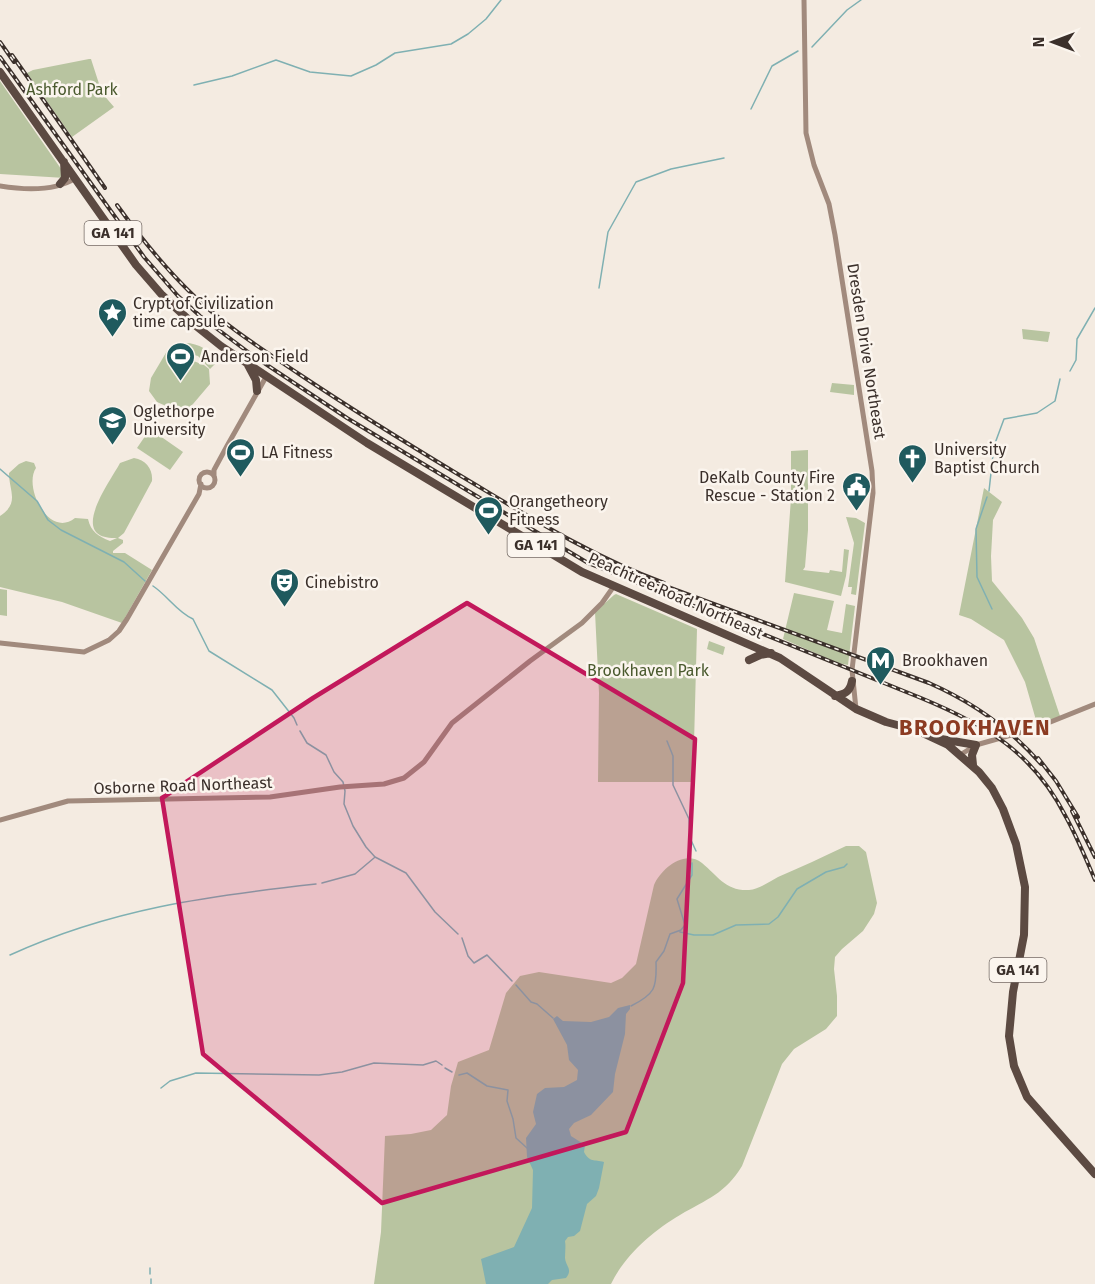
<svg xmlns="http://www.w3.org/2000/svg" width="1095" height="1284" viewBox="0 0 1095 1284" font-family="'Fira Sans',sans-serif">
	<style>
		.green { fill: #b8c4a0 }
		.water { fill: #7fb0b2 }
		.lines { fill: none; stroke-linecap: round; stroke-linejoin: round }
		.stream { stroke: #7fb0b2; stroke-width: 1.5 }
		.secondary { stroke: #a18a7d; stroke-width: 5 }
		.highway { stroke: #5c4a42; stroke-width: 8 }
		.rail-casing { stroke: #3b302b; stroke-width: 4 }
		.rail { stroke: #fbf5ee; stroke-width: 1.5; stroke-dasharray: 4.5; stroke-linecap: butt }
		.marked { fill: #c2185b; fill-opacity: 0.2; stroke: #c2185b; stroke-width: 4.5; stroke-linejoin: round }
		.labels { text-anchor: middle; stroke-width: 5; stroke-linejoin: round; paint-order: stroke }
		.shield { fill: #fbf5ee; stroke: #756b66; stroke-width: 1.5 }
		.shield-label { font-size: 15px; font-weight: bold; fill: #3b302b }
		.park-label { font-size: 16px; fill: #4a5a2e; stroke: #fbf5ee }
		.poi-label { font-size: 16px; fill: #3b302b; stroke: #fbf5ee; text-anchor: start }
		.street-label { font-size: 16px; fill: #3b302b; stroke: #fbf5ee }
		.district-label { font-size: 22px; font-weight: bold; letter-spacing: 1.5px; fill: #8c3b22; stroke: #fbf5ee }
	</style>
	<rect width="100%" height="100%" fill="#f4ebe1"/>
	<path class="green" d="M 89,59 L 91,59 L 102,93 L 114,107 L 72,137 L 27,73 L 33,70 Z
		M 0,81 L 66,176 L 65,178 L 0,174 Z
		M 1022,329 L 1050,332 L 1048,342 L 1023,339 Z
		M 185,343 C 199,343 210,351 218,361 L 210,369 L 198,356 L 186,353 Z
		M 167,351 L 204,365 L 209,369 L 210,384 L 193,404 L 182,413 L 157,402 L 149,391 L 151,378 Z
		M 832,383 L 854,385 L 854,395 L 830,392 Z
		M 150,429 L 183,452 L 170,470 L 137,448 Z
		M 808,450 L 808,530 L 805,567 L 803,570 L 829,573 L 830,570 L 842,572 L 844,549 L 849,550 L 846,576 L 841,596 L 785,582 L 791,498 L 791,451 Z
		M 134,458 C 146,460 153,469 152,481 L 124,533 L 118,538 L 123,540 L 123,543 L 113,551 L 113,553 L 125,553 L 152,570 L 122,623 L 62,602 L 0,587 L 0,516 C 20,503 9,491 9,473 L 19,464 L 26,461 L 34,463 L 36,468 C 23,487 49,539 75,518 L 88,519 C 91,532 98,536 110,541 L 117,538 C 66,540 110,482 120,463 Z
		M 865,476 L 868,482 L 867,497 L 864,498 L 856,494 L 853,498 L 846,498 L 849,488 Z
		M 984,488 L 1002,502 L 993,520 L 991,556 L 992,581 L 1022,618 L 1034,638 L 1060,716 L 1038,727 L 1025,682 L 1004,640 L 971,619 L 959,615 Z
		M 846,517 L 856,518 L 865,523 L 856,595 L 851,594 L 852,587 L 848,587 L 854,543 Z
		M 0,589 L 7,590 L 7,616 L 0,615 Z
		M 794,593 L 834,601 L 827,630 L 842,633 L 846,604 L 855,606 L 848,665 L 838,663 L 783,639 Z
		M 616,594 L 697,629 L 693,782 L 598,782 L 599,693 L 595,612 L 614,595 Z
		M 709,641 L 725,647 L 723,655 L 707,649 Z
		M 846,846 L 859,846 L 866,852 L 877,903 L 874,914 L 863,931 L 842,949 L 835,957 L 834,969 L 837,996 L 837,1016 L 826,1029 L 794,1049 L 782,1064 L 742,1166 C 725,1194 707,1199 680,1215 C 654,1230 624,1256 611,1284 L 374,1284 L 381,1232 L 385,1136 L 411,1134 L 431,1130 L 447,1115 L 451,1086 L 458,1062 L 489,1050 L 506,993 L 520,976 L 539,972 L 611,983 L 622,978 L 636,964 L 654,885 C 661,869 684,849 702,863 C 718,876 725,891 749,890 C 759,889 769,882 778,877 C 801,867 823,857 846,846 Z"/>
	<path class="water" d="M 630,1005 L 630,1009 L 626,1014 L 625,1034 L 615,1074 L 613,1092 L 591,1115 L 574,1123 L 569,1129 L 571,1136 L 585,1145 L 584,1152 C 590,1163 594,1159 604,1162 L 599,1188 L 596,1196 L 587,1204 L 580,1231 L 574,1236 L 568,1237 L 565,1241 C 566,1247 565,1252 565,1258 C 566,1267 573,1269 566,1278 L 552,1280 L 548,1284 L 486,1284 L 481,1259 L 514,1247 L 532,1208 L 533,1170 L 527,1157 L 526,1138 L 536,1124 L 533,1112 L 537,1094 L 545,1088 L 564,1087 L 577,1080 L 578,1070 L 569,1060 L 567,1045 L 553,1019 L 557,1016 L 563,1021 L 591,1022 L 609,1017 L 618,1008 Z"/>
	<g class="lines">
		<path class="stream" d="M 812,47 L 847,10 L 861,0
			M 194,85 L 232,76 L 276,60 L 310,72 L 351,76 L 376,65 L 395,53 L 451,44 L 468,34 L 486,19 L 501,0
			M 751,109 L 772,66 L 798,51
			M 599,288 L 608,232 L 636,182 L 671,169 L 724,158
			M 1070,371 L 1076,360 L 1077,339 L 1095,308
			M 0,469 L 37,501 L 48,520 L 61,530 L 124,562 L 145,581
			M 989,491 L 994,446 L 1004,419 L 1037,413 L 1055,401 L 1060,379
			M 987,497 L 976,529 L 977,577 L 992,609
			M 153,586 C 168,596 177,612 193,619 L 209,651 L 272,690 L 294,718 L 297,725
			M 300,731 L 307,743 L 326,755 L 334,772 L 343,782 L 345,791 L 344,804 L 353,826 L 366,847 L 375,857 L 406,873 L 435,912 L 458,934
			M 667,741 L 673,756 L 673,785 L 689,819 L 690,838 L 696,851
			M 322,883 L 355,874 L 374,858
			M 680,932 L 694,935 L 713,935 L 736,925 L 769,924 L 778,917 L 797,889 L 826,872 L 844,867 L 847,864
			M 462,938 L 468,956 L 474,963 L 487,955 L 512,981
			M 10,955 C 111,909 207,896 316,884
			M 516,985 L 531,1002 L 537,1004 L 553,1018
			M 631,1006 C 655,994 657,988 656,962 L 664,951 L 670,934 L 681,930 L 685,925 L 677,899 L 692,875 L 692,863
			M 445,1068 L 452,1072
			M 459,1075 L 467,1073 L 487,1086 L 508,1090 L 507,1101 L 513,1119 L 516,1138 L 527,1148
			M 161,1088 L 170,1081 L 196,1073 L 319,1075 L 342,1072 L 374,1063 L 423,1065 L 436,1061 L 442,1065
			M 150,1268 L 150,1274
			M 151,1279 L 151,1284"/>
		<path class="secondary" d="M 804,0 L 806,133 L 814,165 L 829,204 L 835,235 L 872,471 L 873,493 L 852,670 L 856,709
			M 0,186 C 24,190 54,192 76,178
			M199 480a8 8 0 1 1 16 0a8 8 0 1 1-16 0Z
			M 214,476 L 214,470 L 227,446 L 266,377
			M 0,643 L 84,652 L 109,640 L 119,631 L 127,619 L 199,494 L 201,484
			M 960,755 L 976,745 L 1033,729 L 1095,704
			M 0,820 L 68,801 L 270,797 L 340,787 L 384,784 L 404,778 L 424,762 L 452,723 L 530,661 L 582,623 L 602,603 L 614,586"/>
		<path class="highway" d="M 0,72 L 136,265 L 162,295 L 191,322 L 221,346 L 367,443 L 582,572 L 780,658 L 856,709 L 886,722 L 916,730 L 948,745 L 979,772 L 992,788 L 1003,809 L 1016,844 L 1025,887 L 1024,935 L 1013,992 L 1009,1036 L 1014,1066 L 1027,1097 L 1095,1174
			M 60,184 L 65,178 L 64,162
			M 248,365 L 256,380 L 257,391
			M 749,660 L 760,655 L 771,653
			M 835,696 C 845,694 850,692 852,681
			M 941,739 L 976,745 L 972,755 L 973,765"/>
		<defs>
			<path id="rail" d="M 0,42 L 14,62
				M 12,55 L 105,188
				M 0,57 L 144,257 L 178,296 L 200,316 L 252,355 L 347,418 L 588,563 L 921,698 C 986,725 1033,752 1066,817 C 1077,837 1086,859 1095,880
				M 117,205 C 140,237 165,268 193,295 C 225,326 262,349 299,374 C 350,408 403,441 456,473 C 525,514 588,555 664,583
				M 657,583 L 929,683 C 972,702 1009,727 1041,764
				M 1038,758 L 1056,781 L 1078,817
				M 1072,811 L 1095,857"/>
		</defs>
		<use href="#rail" class="rail-casing"/>
		<use href="#rail" class="rail"/>
	</g>
	<path class="marked" d="M 467,603 L 695,739 L 683,983 L 626,1132 L 382,1203 L 203,1054 L 162,798 L 313,698 Z"/>
	<defs>
		<symbol id="sight-pin" viewBox="-11 -11 22 30"><path d="M0 17L-7.5 6A9.5 9.5 0 1 1 7.5 6Z" fill="#1f5a5e" stroke="#fbf5ee"/><path d="M0-6L1.8-2.2L6-1.7L2.9 1.2L3.7 5.4L0 3.3L-3.7 5.4L-2.9 1.2L-6-1.7L-1.8-2.2Z" fill="#fff"/></symbol>
		<symbol id="stadium-pin" viewBox="-11 -11 22 30"><path d="M0 17L-7.5 6A9.5 9.5 0 1 1 7.5 6Z" fill="#1f5a5e" stroke="#fbf5ee"/><path d="M0-5a6.5 5 0 1 0 0 10a6.5 5 0 1 0 0-10ZM-3.5-1.8h7v3.6h-7Z" fill="#fff"/></symbol>
		<symbol id="university-pin" viewBox="-11 -11 22 30"><path d="M0 17L-7.5 6A9.5 9.5 0 1 1 7.5 6Z" fill="#1f5a5e" stroke="#fbf5ee"/><path d="M0-5L7-2L0 1L-7-2ZM-4 1L0 2.5L4 1V4Q0 6-4 4Z" fill="#fff"/></symbol>
		<symbol id="church-pin" viewBox="-11 -11 22 30"><path d="M0 17L-7.5 6A9.5 9.5 0 1 1 7.5 6Z" fill="#1f5a5e" stroke="#fbf5ee"/><path d="M-1.2-6h2.4v3.5h3.3v2.4h-3.3V6h-2.4V-.1h-3.3v-2.4h3.3Z" fill="#fff"/></symbol>
		<symbol id="civic-pin" viewBox="-11 -11 22 30"><path d="M0 17L-7.5 6A9.5 9.5 0 1 1 7.5 6Z" fill="#1f5a5e" stroke="#fbf5ee"/><path d="M-.6-6.5H3V-4.5H.6V-3L4-1V1h2V6H-6V1h2V-1L-.6-3ZM-1.2 2.5V6h2.4V2.5Z" fill="#fff"/></symbol>
		<symbol id="theatre-pin" viewBox="-11 -11 22 30"><path d="M0 17L-7.5 6A9.5 9.5 0 1 1 7.5 6Z" fill="#1f5a5e" stroke="#fbf5ee"/><path d="M-5-5.5Q0-4 5-5.5V0Q5 5 0 6Q-5 5-5 0ZM-3.3-2.5H-1v1.5H-3.3ZM1-2.5H3.3v1.5H1ZM-2.8 1Q0 5.5 2.8 1Z" fill="#fff"/></symbol>
		<symbol id="metro-pin" viewBox="-11 -11 22 30"><path d="M0 17L-7.5 6A9.5 9.5 0 1 1 7.5 6Z" fill="#1f5a5e" stroke="#fbf5ee"/><path d="M-5.5 5V-5H-3L0 0L3-5H5.5V5H3V-.5L0 4L-3-.5V5Z" fill="#fff"/></symbol>
	</defs>
	<g fill-rule="evenodd">
		<use href="#sight-pin" x="96" y="296" width="33" height="45"/>
		<use href="#stadium-pin" x="164" y="340" width="33" height="45"/>
		<use href="#university-pin" x="96" y="404" width="33" height="45"/>
		<use href="#stadium-pin" x="224" y="436" width="33" height="45"/>
		<use href="#church-pin" x="896" y="442" width="33" height="45"/>
		<use href="#civic-pin" x="840" y="470" width="33" height="45"/>
		<use href="#stadium-pin" x="472" y="494" width="33" height="45"/>
		<use href="#theatre-pin" x="268" y="566" width="33" height="45"/>
		<use href="#metro-pin" x="864" y="644" width="33" height="45"/>
	</g>
	<g class="labels">
		<g class="shield">
			<rect x="84.5" y="221" width="57" height="24" rx="4.5"/>
			<rect x="507.5" y="533" width="57" height="24" rx="4.5"/>
			<rect x="989.5" y="958" width="57" height="24" rx="4.5"/>
		</g>
		<g class="shield-label">
			<text x="113" y="238">GA 141</text>
			<text x="536" y="550">GA 141</text>
			<text x="1018" y="975">GA 141</text>
		</g>
		<g class="park-label">
			<text x="72" y="95">Ashford Park</text>
			<text x="648" y="676">Brookhaven Park</text>
		</g>
		<g class="poi-label">
			<text x="133" y="309">Crypt of Civilization<tspan x="133" dy="18">time capsule</tspan></text>
			<text x="201" y="362">Anderson Field</text>
			<text x="133" y="417">Oglethorpe<tspan x="133" dy="18">University</tspan></text>
			<text x="934" y="455">University<tspan x="934" dy="18">Baptist Church</tspan></text>
			<text x="261" y="458">LA Fitness</text>
			<text x="835" y="483" text-anchor="end">DeKalb County Fire<tspan x="835" dy="18">Rescue - Station 2</tspan></text>
			<text x="509" y="507">Orangetheory<tspan x="509" dy="18">Fitness</tspan></text>
			<text x="305" y="588">Cinebistro</text>
			<text x="902" y="666">Brookhaven</text>
		</g>
		<g class="street-label">
			<text transform="translate(867 351) rotate(81)" y="6">Dresden Drive Northeast</text>
			<text transform="translate(676 595) rotate(24)" y="6">Peachtree Road Northeast</text>
			<text transform="translate(183 785) rotate(-2)" y="6">Osborne Road Northeast</text>
		</g>
		<g class="district-label">
			<text x="975" y="735">BROOKHAVEN</text>
		</g>
	</g>
	<g transform="translate(1053 42) rotate(270)" stroke="#fbf5ee" stroke-width="4.5" paint-order="stroke">
	<path d="M0-4.5L10 22L0 15L-10 22Z" fill="#3b302b"/>
	<text y="-9" font-size="16" font-weight="bold" text-anchor="middle" fill="#3b302b">N</text>
	</g>
</svg>
